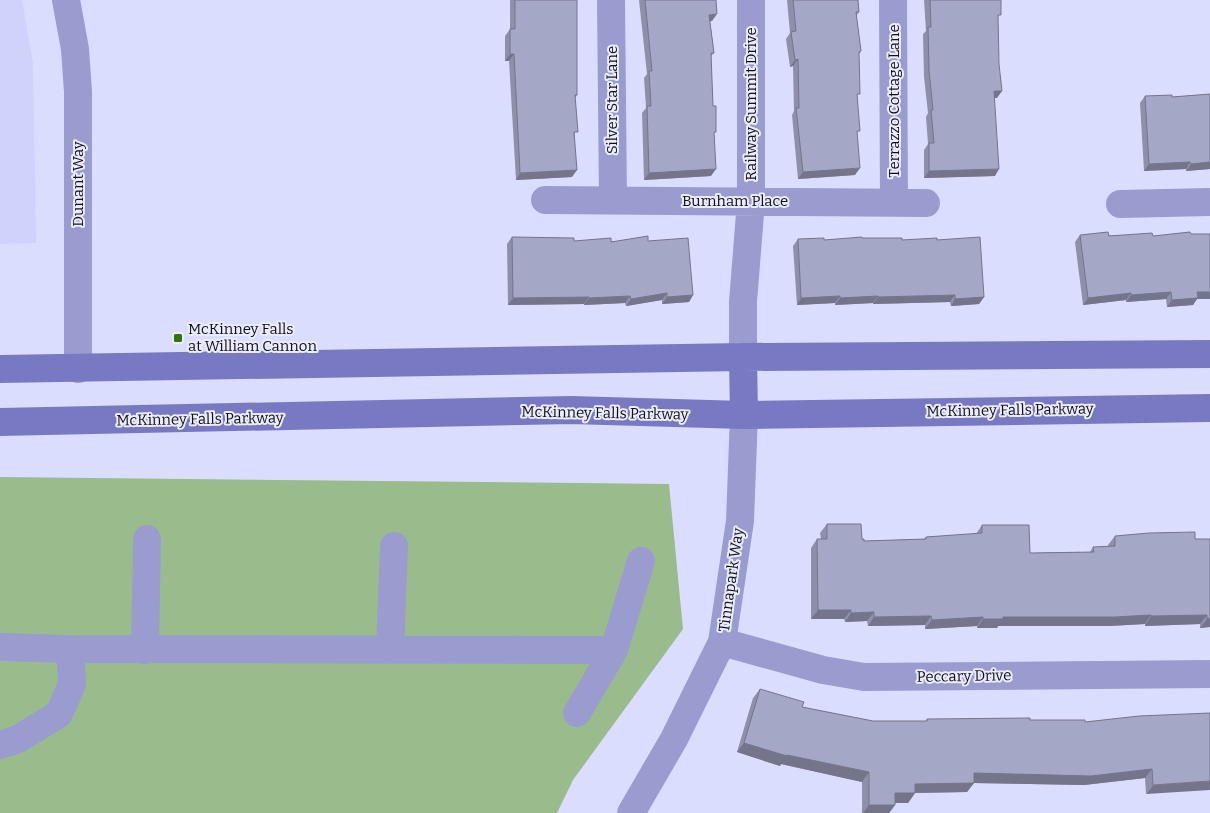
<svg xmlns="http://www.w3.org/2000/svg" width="1210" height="813" viewBox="0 0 1210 813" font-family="Bitter,serif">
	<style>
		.built { fill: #d0d2fb }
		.green { fill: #9abc8c }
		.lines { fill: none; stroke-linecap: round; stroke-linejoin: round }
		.street { stroke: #9a9ccf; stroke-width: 28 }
		.secondary { stroke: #7979c3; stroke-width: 28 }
		.wall { fill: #8e90ab }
		.shaded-wall { fill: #74758b }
		.building { fill: #a5a7c7; stroke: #74758b }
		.poi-dot { fill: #33730b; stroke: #ebecfa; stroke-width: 2 }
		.labels { text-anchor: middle; stroke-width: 4; stroke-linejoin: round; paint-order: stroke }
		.street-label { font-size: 15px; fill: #0f0f1a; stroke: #ebecfa }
		.poi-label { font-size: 15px; fill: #0f0f1a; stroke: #ebecfa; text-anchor: start }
	</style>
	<rect width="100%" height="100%" fill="#dbddff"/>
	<path class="built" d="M 0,0 L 22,0 L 33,64 L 36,243 L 0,244 Z"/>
	<path class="green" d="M 0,477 L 669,484 L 683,629 L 573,780 L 557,813 L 0,813 Z"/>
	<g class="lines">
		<path class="street" d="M 66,0 L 75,49 L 78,92 L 78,369
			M 611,0 L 613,200
			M 893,0 L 894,202
			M 545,200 L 926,203
			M 1120,204 L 1210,202
			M 743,357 L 743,302 L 751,201 L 751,0
			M 722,642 L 823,670 L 864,677 L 1210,674
			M 0,647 L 70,649
			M 145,650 L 147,539
			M 390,650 L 394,546
			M 577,713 L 614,650
			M 0,745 L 18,739 L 59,714 L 72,684 L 70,649 L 614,650 L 641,561
			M 631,813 L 674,739 L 722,642 L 740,521 L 744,415"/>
		<path class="secondary" d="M 743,357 L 744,415
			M 0,369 L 743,357 L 1210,354
			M 0,422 L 571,410 L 744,415 L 1210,408"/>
	</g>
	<path class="wall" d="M 510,0 L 577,0 L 577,95 L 575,98 L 575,136 L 572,177 L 516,180 L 509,61 L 505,61 L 505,36 L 510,29 Z
		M 639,0 L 716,0 L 712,21 L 710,21 L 714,53 L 711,56 L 714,134 L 711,176 L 644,180 L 642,113 L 646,108 L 644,78 L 647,74 Z
		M 787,0 L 858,0 L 859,12 L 856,16 L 861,51 L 859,54 L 857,98 L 857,136 L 855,175 L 798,179 L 792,115 L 794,111 L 793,66 L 790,67 L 786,39 L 790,33 Z
		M 924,0 L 1001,0 L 998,19 L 997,98 L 994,98 L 995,176 L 924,178 L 924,150 L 928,144 L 926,117 L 928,113 L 924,77 L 923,34 L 926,31 Z
		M 1210,94 L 1210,169 L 1186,171 L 1186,169 L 1144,171 L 1140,103 L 1145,96 L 1172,97 Z
		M 1080,235 L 1153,236 L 1197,299 L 1193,305 L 1167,307 L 1166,299 L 1126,302 L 1126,300 L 1083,305 L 1075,242 Z
		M 512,237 L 574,241 L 648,241 L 693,295 L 689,302 L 662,304 L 662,300 L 626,306 L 625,303 L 584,305 L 584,304 L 508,305 L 507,244 Z
		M 862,238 L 902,240 L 937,240 L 984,297 L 979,304 L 951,306 L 950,302 L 873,304 L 873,303 L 835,305 L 835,303 L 797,305 L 793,246 L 798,239 L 824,240 Z
		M 827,524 L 862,539 L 864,541 L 924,539 L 926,537 L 976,534 L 982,525 L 1030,553 L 1090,552 L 1093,547 L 1108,546 L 1108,545 L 1115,536 L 1195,539 L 1210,627 L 1200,628 L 1200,624 L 1145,626 L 1145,624 L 1109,626 L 998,626 L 997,628 L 977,628 L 977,626 L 925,629 L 925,625 L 868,626 L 867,621 L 845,622 L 844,619 L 811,619 L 811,548 L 817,539 L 821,539 L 820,533 Z
		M 760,689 L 802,707 L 873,721 L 926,721 L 927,719 L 1030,720 L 1085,722 L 1210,713 L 1146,794 L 1145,778 L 1084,785 L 974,783 L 967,792 L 915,793 L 908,803 L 895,803 L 895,805 L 889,813 L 862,813 L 862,782 L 781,764 L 780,766 L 737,752 L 753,698 Z"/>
	<path class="shaded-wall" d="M 717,14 L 712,21 L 704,22 L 709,15 Z
		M 510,54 L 514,54 L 509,61 L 505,61 Z
		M 798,59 L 793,66 L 790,67 L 795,60 Z
		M 994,91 L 1002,91 L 997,98 L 989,98 Z
		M 1190,162 L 1186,169 L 1144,171 L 1149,164 Z
		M 1210,162 L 1210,169 L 1186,171 L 1191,164 Z
		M 860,168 L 855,175 L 798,179 L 803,172 Z
		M 716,169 L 711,176 L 644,180 L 649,173 Z
		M 999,169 L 995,176 L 924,178 L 929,171 Z
		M 577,170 L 572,177 L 516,180 L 520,173 Z
		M 1171,292 L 1166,299 L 1126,302 L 1131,295 Z
		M 1197,292 L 1210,292 L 1210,299 L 1197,299 L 1193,305 L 1167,307 L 1172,300 Z
		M 667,293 L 662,300 L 626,306 L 631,299 Z
		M 1131,293 L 1126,300 L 1083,305 L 1088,298 Z
		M 693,295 L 689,302 L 662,304 L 667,297 Z
		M 955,295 L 950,302 L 873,304 L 878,297 Z
		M 630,296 L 625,303 L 584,305 L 589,298 Z
		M 840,296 L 835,303 L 797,305 L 801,298 Z
		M 878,296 L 873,303 L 835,305 L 840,298 Z
		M 589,297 L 584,304 L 508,305 L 513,298 Z
		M 984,297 L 979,304 L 951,306 L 955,299 Z
		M 818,610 L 851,610 L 844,619 L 811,619 Z
		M 874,612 L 867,621 L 845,622 L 851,613 Z
		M 1151,615 L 1145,624 L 1109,626 L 998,626 L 997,628 L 977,628 L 983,619 L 1003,617 Z
		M 1207,615 L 1200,624 L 1145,626 L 1151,616 Z
		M 931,616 L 925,625 L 868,626 L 874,617 Z
		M 983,617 L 977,626 L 925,629 L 932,620 Z
		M 1210,618 L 1210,627 L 1200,628 L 1207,619 Z
		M 744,743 L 787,755 L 869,772 L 862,782 L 781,764 L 780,766 L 737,752 Z
		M 1152,769 L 1145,778 L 1084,785 L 974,783 L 967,792 L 908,793 L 915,784 L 974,773 Z
		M 1210,781 L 1210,790 L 1146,794 L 1153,785 Z
		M 895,793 L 915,793 L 908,803 L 888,803 Z
		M 869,805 L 895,805 L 889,813 L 863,813 Z"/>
	<path class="building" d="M 515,0 L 577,0 L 577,95 L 575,95 L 578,132 L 574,132 L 577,170 L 520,173 L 514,54 L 510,54 L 510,29 L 515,29 Z
		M 645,0 L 716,0 L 717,14 L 709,15 L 714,53 L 711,53 L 713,106 L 716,106 L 716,132 L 714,132 L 716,169 L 649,173 L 647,106 L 651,106 L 649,71 L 652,71 Z
		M 793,0 L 858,0 L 859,12 L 856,12 L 861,51 L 859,52 L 860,94 L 857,94 L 860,131 L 857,131 L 860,168 L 803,172 L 796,108 L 799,108 L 798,59 L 795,60 L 791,32 L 796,31 Z
		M 930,0 L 1001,0 L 1001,15 L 998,15 L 999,64 L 1002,91 L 994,91 L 999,169 L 929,171 L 929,143 L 934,143 L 931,110 L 933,110 L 929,70 L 928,27 L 931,27 Z
		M 1210,94 L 1210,162 L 1191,164 L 1190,162 L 1149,164 L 1145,96 L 1172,95 L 1172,97 Z
		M 1108,232 L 1109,236 L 1152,233 L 1153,236 L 1190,232 L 1191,234 L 1210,234 L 1210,292 L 1197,292 L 1198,298 L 1172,300 L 1171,292 L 1131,295 L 1131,293 L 1088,298 L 1080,235 Z
		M 648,236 L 648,241 L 688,238 L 693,295 L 667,297 L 667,293 L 631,299 L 630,296 L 589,298 L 589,297 L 513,298 L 512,237 L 574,238 L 574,241 L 611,238 L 611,242 Z
		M 862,237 L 862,238 L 902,238 L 902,240 L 937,238 L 937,240 L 980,237 L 984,297 L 955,299 L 955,295 L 878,297 L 878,296 L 840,298 L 840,296 L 801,298 L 798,239 L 824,238 L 824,240 Z
		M 827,524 L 861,524 L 862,539 L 864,539 L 864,541 L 926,539 L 926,537 L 982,533 L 982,525 L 1029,525 L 1030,553 L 1094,552 L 1093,547 L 1115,546 L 1115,536 L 1149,533 L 1195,532 L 1195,539 L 1210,539 L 1210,618 L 1207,619 L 1207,615 L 1151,616 L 1151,615 L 1115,617 L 1003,617 L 1003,619 L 983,619 L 983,617 L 932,620 L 931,616 L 874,617 L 874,612 L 851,613 L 851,610 L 818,610 L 817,539 L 827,539 Z
		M 760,689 L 804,702 L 802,707 L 873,721 L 927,721 L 927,719 L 1030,718 L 1030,720 L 1085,720 L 1085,722 L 1139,716 L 1210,713 L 1210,781 L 1153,785 L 1152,769 L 1091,776 L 974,773 L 974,783 L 915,784 L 915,793 L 895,793 L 895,805 L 869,805 L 869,772 L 787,755 L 787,756 L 744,743 Z"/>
	<rect class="poi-dot" x="173" y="333" width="10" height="10" rx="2.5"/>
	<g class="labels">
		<g class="street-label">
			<text transform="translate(612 100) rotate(-90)" y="5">Silver Star Lane</text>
			<text transform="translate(894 101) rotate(-90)" y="5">Terrazzo Cottage Lane</text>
			<text transform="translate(751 104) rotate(-90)" y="5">Railway Summit Drive</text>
			<text transform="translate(78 184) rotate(-90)" y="5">Dunant Way</text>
			<text x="735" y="206">Burnham Place</text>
			<text transform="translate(1010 410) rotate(-1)" y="5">McKinney Falls Parkway</text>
			<text transform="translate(605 413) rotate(1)" y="5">McKinney Falls Parkway</text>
			<text transform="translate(200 419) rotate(-1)" y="5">McKinney Falls Parkway</text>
			<text transform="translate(731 580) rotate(-82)" y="5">Tinnapark Way</text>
			<text transform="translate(964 676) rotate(-1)" y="5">Peccary Drive</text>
		</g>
		<g class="poi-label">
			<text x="188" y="334">McKinney Falls<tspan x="188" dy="17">at William Cannon</tspan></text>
		</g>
	</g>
</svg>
